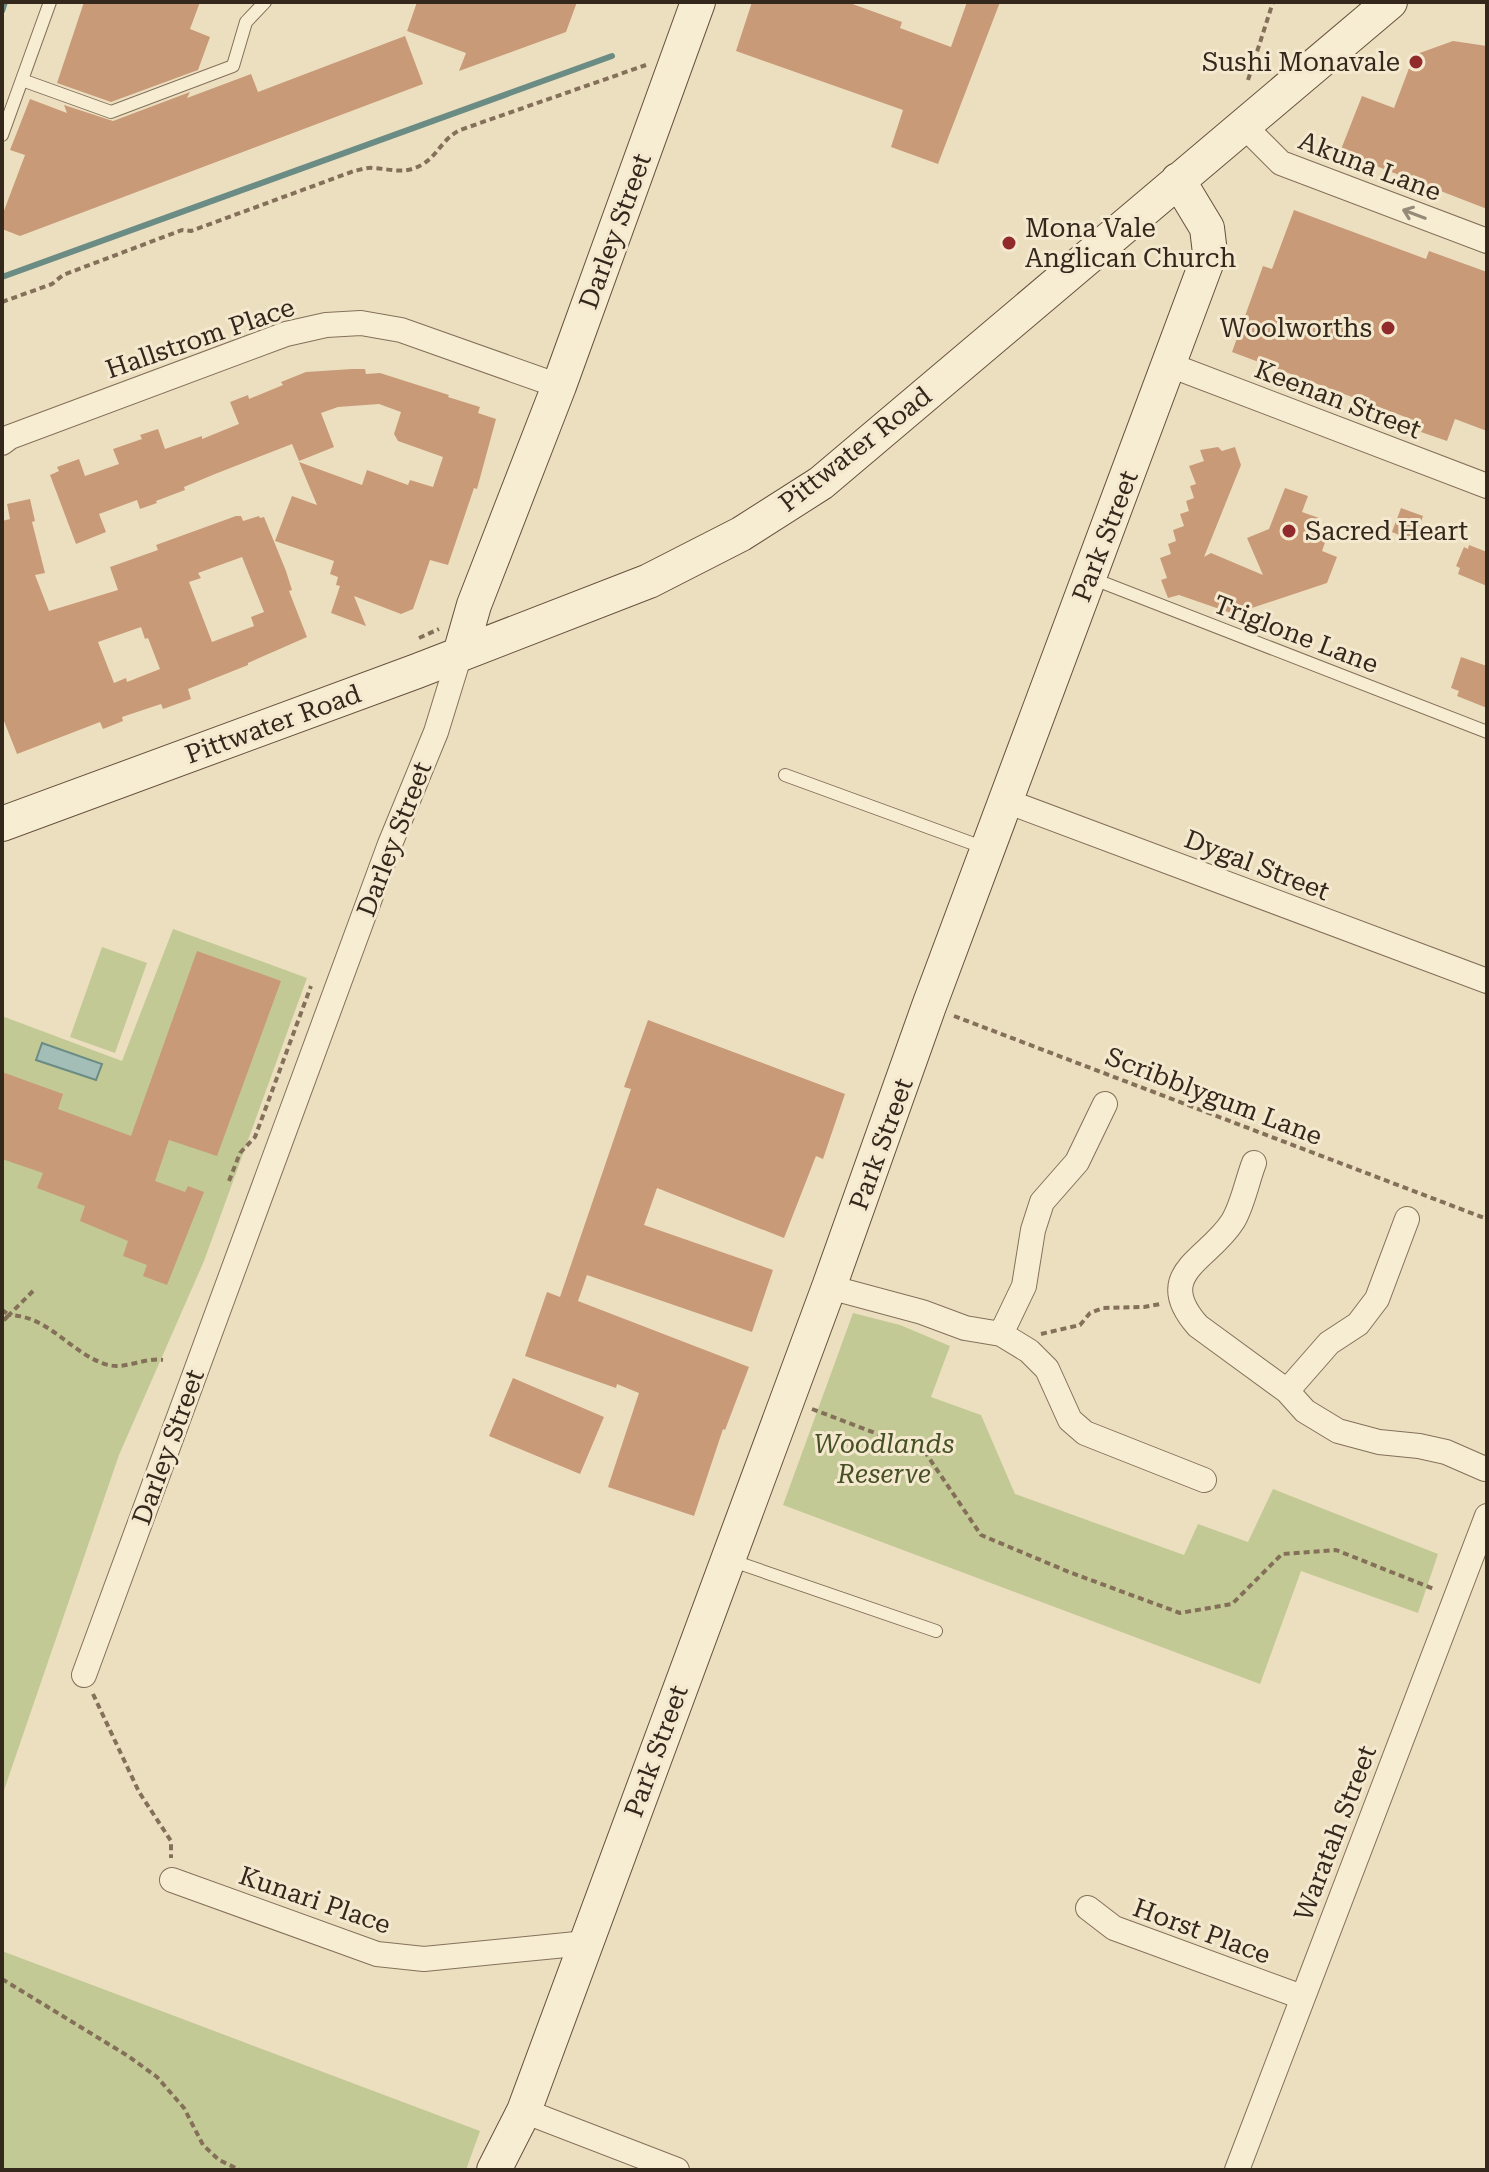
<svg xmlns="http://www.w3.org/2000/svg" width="1489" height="2172" viewBox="0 0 1489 2172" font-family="'Roboto Serif',serif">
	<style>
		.green { fill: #c3c995 }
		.water { fill: #a3beb6; stroke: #6b8c84; stroke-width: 2 }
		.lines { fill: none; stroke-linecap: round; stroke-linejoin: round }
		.stream { stroke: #6b8c84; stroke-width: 6 }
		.building { fill: #c99a77; fill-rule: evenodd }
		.lane-casing { stroke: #847059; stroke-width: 14 }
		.street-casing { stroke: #847059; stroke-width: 26 }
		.secondary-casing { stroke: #66513c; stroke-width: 36 }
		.path { stroke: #847059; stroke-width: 4; stroke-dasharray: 6 4; stroke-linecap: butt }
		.lane { stroke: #f7edd3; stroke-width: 12 }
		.street { stroke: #f7edd3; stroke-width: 24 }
		.secondary { stroke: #f7edd3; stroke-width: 34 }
		.oneway { stroke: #968a78 }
		.poi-dot { fill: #912b2b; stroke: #f4e9cf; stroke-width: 3 }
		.labels { text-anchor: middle; stroke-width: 6; stroke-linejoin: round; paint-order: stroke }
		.poi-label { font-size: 26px; fill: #34281d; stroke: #f4e9cf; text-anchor: end }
		.street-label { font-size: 26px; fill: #34281d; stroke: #f4e9cf }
		.park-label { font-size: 26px; font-style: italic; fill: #455024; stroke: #f4e9cf }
	</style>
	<rect width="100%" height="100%" fill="#ecdfc0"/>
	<path class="green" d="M 173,929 L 307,978 L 204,1261 L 119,1455 L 2,1796 L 2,1016 L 122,1061 Z
		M 102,947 L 147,963 L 115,1053 L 70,1037 Z
		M 853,1313 L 900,1325 L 950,1346 L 931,1397 L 981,1415 L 1015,1494 L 1184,1555 L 1198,1524 L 1248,1542 L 1273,1489 L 1438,1554 L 1418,1613 L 1301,1571 L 1260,1684 L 783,1505 Z
		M 2,1951 L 480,2131 L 466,2170 L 2,2170 Z"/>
	<path class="water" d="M 42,1043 L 102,1064 L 96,1080 L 36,1060 Z"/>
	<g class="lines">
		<path class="stream" d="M 2,11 L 5,2
			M 2,277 L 612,56"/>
	</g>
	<path class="building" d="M 84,2 L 200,2 L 190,29 L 210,37 L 198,70 L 111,102 L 57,83 Z
		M 417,2 L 577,2 L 566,32 L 459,71 L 466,53 L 407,31 Z
		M 752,2 L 847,2 L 902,22 L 900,28 L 951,47 L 967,2 L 1000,2 L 938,164 L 891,147 L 903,110 L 736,51 Z
		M 405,36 L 423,84 L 20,236 L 2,229 L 2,216 L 25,155 L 10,150 L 30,99 L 67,113 L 64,105 L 113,121 L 190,92 L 187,98 L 251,74 L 258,92 Z
		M 1453,41 L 1487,46 L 1487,209 L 1340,152 L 1362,96 L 1394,108 L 1414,55 Z
		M 1294,210 L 1426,259 L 1429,251 L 1487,272 L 1487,431 L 1455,419 L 1447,441 L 1421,432 L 1424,424 L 1232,352 L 1263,266 L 1272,269 Z
		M 352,369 L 365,369 L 366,374 L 380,373 L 449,395 L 448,397 L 480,407 L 478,413 L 496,419 L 477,489 L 474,488 L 448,565 L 430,560 L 413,609 L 401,614 L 354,596 L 366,626 L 331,613 L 340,586 L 336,585 L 338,577 L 330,574 L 334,561 L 275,541 L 292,496 L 317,505 L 299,462 L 362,485 L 367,470 L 408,485 L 410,480 L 433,487 L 443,457 L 398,441 L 394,434 L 401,412 L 379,404 L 338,407 L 321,413 L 334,447 L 299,461 L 292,444 L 215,474 L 184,487 L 185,490 L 156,501 L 157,503 L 140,509 L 137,500 L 99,514 L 106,532 L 76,544 L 50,475 L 59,471 L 57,467 L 79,459 L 85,476 L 119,464 L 113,449 L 142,439 L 140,435 L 158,429 L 165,449 L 202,436 L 202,439 L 239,424 L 230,402 L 248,395 L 249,399 L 283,385 L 281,382 L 306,372 Z
		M 1218,447 L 1222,451 L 1235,447 L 1241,465 L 1204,557 L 1211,553 L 1263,575 L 1247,538 L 1269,529 L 1285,488 L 1308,496 L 1302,512 L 1319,518 L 1314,531 L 1327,537 L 1322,551 L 1337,557 L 1327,583 L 1234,614 L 1179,595 L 1168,598 L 1161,580 L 1167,578 L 1160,558 L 1171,554 L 1168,544 L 1176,541 L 1173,530 L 1184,526 L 1180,514 L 1189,511 L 1186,501 L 1194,498 L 1190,486 L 1196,484 L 1189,466 L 1204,461 L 1200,450 Z
		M 30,499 L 35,521 L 32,522 L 45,573 L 35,575 L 49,611 L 118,590 L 110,567 L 158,550 L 156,545 L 236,516 L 241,516 L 243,521 L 259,516 L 260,518 L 264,517 L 286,571 L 292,590 L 289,591 L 307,637 L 248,663 L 248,665 L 188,689 L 191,699 L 163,709 L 161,704 L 122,717 L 123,721 L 103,729 L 100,722 L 17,754 L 2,716 L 2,521 L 10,519 L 7,504 ZM 242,557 L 264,612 L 251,617 L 254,626 L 212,642 L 189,582 L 201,578 L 198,573 ZM 141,627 L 145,639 L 148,638 L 160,669 L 127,682 L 126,678 L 114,683 L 98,642 Z
		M 1401,508 L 1423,516 L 1414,541 L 1392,532 Z
		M 1469,545 L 1487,552 L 1487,586 L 1458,574 L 1460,568 L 1456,566 L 1464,547 L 1468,549 Z
		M 1461,657 L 1487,666 L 1487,708 L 1457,696 L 1459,691 L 1451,688 Z
		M 197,951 L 281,981 L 217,1156 L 169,1140 L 155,1181 L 185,1192 L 188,1186 L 204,1192 L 167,1285 L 143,1276 L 147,1265 L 123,1256 L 128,1241 L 80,1221 L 85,1206 L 37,1188 L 43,1173 L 2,1159 L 2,1072 L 63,1094 L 58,1109 L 131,1136 Z
		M 648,1020 L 845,1094 L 823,1159 L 816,1156 L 784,1238 L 657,1188 L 644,1225 L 773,1270 L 752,1332 L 587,1275 L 578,1301 L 749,1367 L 725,1430 L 723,1429 L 694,1516 L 608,1487 L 639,1393 L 617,1384 L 616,1388 L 525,1356 L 547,1292 L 560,1297 L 631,1089 L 624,1087 Z
		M 513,1378 L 604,1417 L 580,1474 L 489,1436 Z"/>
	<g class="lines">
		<defs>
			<path id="lane" d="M 22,80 L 111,112 L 233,66 L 246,22 L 265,2
				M 2,135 L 50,2
				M 1091,578 L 1487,732
				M 785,775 L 985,848
				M 730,1560 L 936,1631"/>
			<path id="street" d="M 1244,126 L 1281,163 L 1487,241
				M 1170,365 L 1487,486
				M 2,443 L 10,437 L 286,334 L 326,325 L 361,323 L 401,330 L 559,386
				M 1006,801 L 1487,981
				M 1254,1163 C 1247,1181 1243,1204 1233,1221 C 1209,1260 1151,1273 1198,1326 L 1287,1391 L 1305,1411 L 1338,1431 L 1379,1442 L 1419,1446 L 1446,1452 L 1485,1469
				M 829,1287 L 922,1312 L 965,1328 L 1001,1334 L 1029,1351 L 1047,1369 L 1070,1420 L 1085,1433 L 1204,1480
				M 1001,1334 L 1024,1286 L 1033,1230 L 1042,1202 L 1077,1162 L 1105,1104
				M 1287,1391 L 1329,1343 L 1358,1324 L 1377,1299 L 1407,1219
				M 84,1675 L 390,844 L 436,732 L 460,654
				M 172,1880 L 377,1954 L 424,1959 L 586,1943
				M 1088,1908 L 1114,1928 L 1302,1997
				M 524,2111 L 677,2170
				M 1237,2170 L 1487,1516"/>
			<path id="secondary" d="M 460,654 L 474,605 L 559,386 L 698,2
				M 2,824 L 417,671 L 649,581 L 741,534 L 821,483 L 1390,2
				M 494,2170 L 524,2111 L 829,1287 L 929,1006 L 1210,253 L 1207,228 L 1178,180"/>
		</defs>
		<use href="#lane" class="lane-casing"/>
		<use href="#street" class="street-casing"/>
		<use href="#secondary" class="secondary-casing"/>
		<path class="path" d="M 1248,80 L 1273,2
			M 2,302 L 52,284 L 63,275 L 182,230 L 191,231 L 354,171 C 360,170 367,167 373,168 C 391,169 406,175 423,164 C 438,155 442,139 460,130 L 646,65
			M 419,638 L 439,629
			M 954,1016 L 1487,1219
			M 229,1181 L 240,1153 L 255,1137 L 311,986
			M 33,1291 L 9,1315 C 48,1316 68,1350 102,1363 C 123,1372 142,1357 163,1360
			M 2,1310 L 9,1315 L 2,1322
			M 1041,1334 L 1080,1325 L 1090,1313 L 1103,1308 L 1144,1307 L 1160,1304
			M 812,1409 L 925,1452 L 981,1535 L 1069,1572 L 1180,1613 L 1232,1604 L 1282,1554 L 1336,1550 L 1434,1589
			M 93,1694 L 139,1792 L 171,1841 L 171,1858
			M 2,1979 L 128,2056 L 157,2077 L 184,2108 L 203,2145 L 219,2160 L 240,2170"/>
		<use href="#lane" class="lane"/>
		<use href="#street" class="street"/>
		<use href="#secondary" class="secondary"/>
	</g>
	<defs><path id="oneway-shaft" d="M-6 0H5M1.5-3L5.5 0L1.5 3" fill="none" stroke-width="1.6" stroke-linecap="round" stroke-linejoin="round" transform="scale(2)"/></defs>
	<use class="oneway" href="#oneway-shaft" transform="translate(1414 214) rotate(-159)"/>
	<g class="poi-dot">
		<circle cx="1416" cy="62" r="8"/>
		<circle cx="1009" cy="243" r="8"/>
		<circle cx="1388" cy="328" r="8"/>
		<circle cx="1289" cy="531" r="8"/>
	</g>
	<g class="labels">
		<g class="poi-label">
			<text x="1400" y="71">Sushi Monavale</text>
			<text x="1025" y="237" text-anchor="start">Mona Vale<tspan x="1025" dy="30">Anglican Church</tspan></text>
			<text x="1372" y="337">Woolworths</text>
			<text x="1305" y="540" text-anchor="start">Sacred Heart</text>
		</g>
		<g class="street-label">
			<text transform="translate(1370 166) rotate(21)" y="9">Akuna Lane</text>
			<text transform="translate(615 231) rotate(-70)" y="9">Darley Street</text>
			<text transform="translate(200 338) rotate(-19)" y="9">Hallstrom Place</text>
			<text transform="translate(1338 399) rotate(21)" y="9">Keenan Street</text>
			<text transform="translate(855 449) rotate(-38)" y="9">Pittwater Road</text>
			<text transform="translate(1105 536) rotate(-69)" y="9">Park Street</text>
			<text transform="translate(1296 634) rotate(21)" y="9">Triglone Lane</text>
			<text transform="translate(273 724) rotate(-20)" y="9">Pittwater Road</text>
			<text transform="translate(394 839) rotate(-69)" y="9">Darley Street</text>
			<text transform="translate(1257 865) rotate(21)" y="9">Dygal Street</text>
			<text transform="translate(1214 1096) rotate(21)" y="9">Scribblygum Lane</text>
			<text transform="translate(881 1144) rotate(-70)" y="9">Park Street</text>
			<text transform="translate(168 1447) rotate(-70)" y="9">Darley Street</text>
			<text transform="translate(656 1751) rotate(-70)" y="9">Park Street</text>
			<text transform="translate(1335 1833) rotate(-69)" y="9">Waratah Street</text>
			<text transform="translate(315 1900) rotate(19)" y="9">Kunari Place</text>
			<text transform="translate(1202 1931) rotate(20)" y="9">Horst Place</text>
		</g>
		<g class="park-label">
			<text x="884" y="1453">Woodlands<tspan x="884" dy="30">Reserve</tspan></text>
		</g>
	</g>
	<rect width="1489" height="2172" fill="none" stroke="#34281d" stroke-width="8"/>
</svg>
